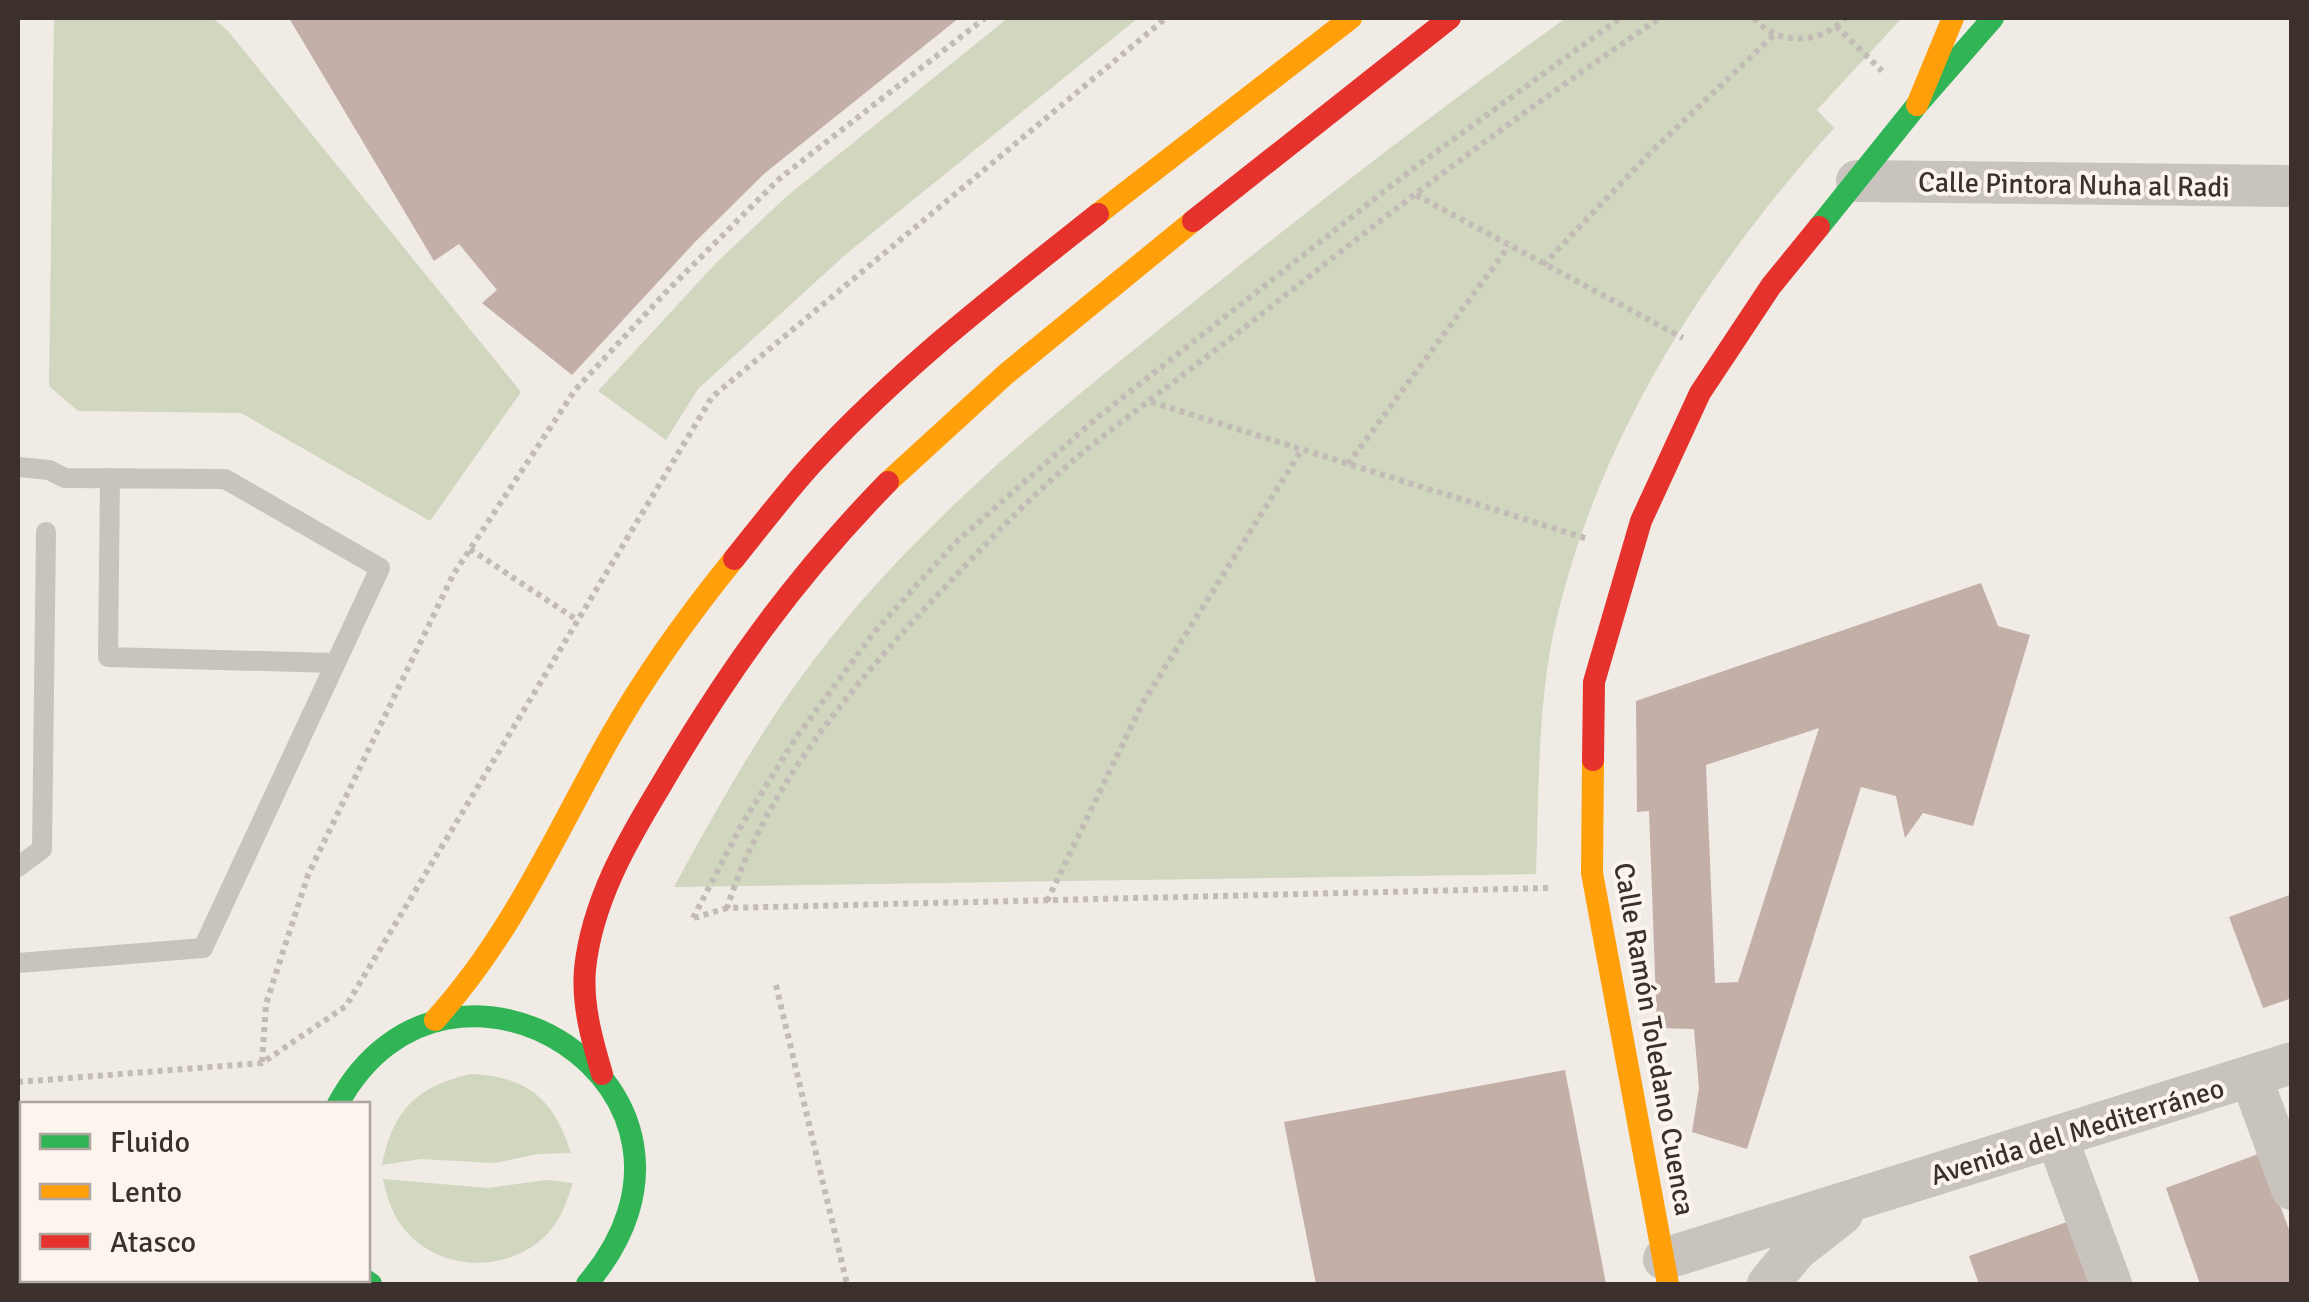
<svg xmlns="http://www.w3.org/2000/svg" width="2309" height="1302" viewBox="0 0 2309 1302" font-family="Signika,sans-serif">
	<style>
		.green { fill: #d1d6bf }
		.building { fill: #c3afa7; fill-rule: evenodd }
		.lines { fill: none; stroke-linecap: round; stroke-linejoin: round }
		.path { stroke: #c2bbb6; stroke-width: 6; stroke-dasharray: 5 5; stroke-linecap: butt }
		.lane { stroke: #c9c3be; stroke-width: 20 }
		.street { stroke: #c9c3be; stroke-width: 42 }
		.fast { stroke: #30b455; stroke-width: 22 }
		.slow { stroke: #ff9f0a; stroke-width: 22 }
		.jam { stroke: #e5322d; stroke-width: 22 }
		.labels { text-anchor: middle; stroke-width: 8; stroke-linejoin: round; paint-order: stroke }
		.street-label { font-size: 28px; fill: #3b302b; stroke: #fbf5ee }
	</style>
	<rect width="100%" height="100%" fill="#f0ebe5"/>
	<path class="green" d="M 54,18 L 213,18 L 228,31 L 521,392 L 430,521 L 241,413 L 78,411 L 49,386 Z
		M 1008,18 L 1138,18 L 845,255 L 698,389 L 666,440 L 598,391 L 716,263 L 787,196 Z
		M 1566,18 L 1902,18 L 1817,110 L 1834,128 C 1707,269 1602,431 1557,617 C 1537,700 1539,789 1536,874 L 674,887 C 716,810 759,732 813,661 C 917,523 1052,415 1186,308 C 1311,208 1436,111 1566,18 Z
		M 470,1074 C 527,1076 554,1099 571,1153 L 538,1154 L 494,1163 L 421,1159 L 382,1165 C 393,1110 416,1087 470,1074 Z
		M 383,1179 L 488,1188 L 546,1180 L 573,1183 C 567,1200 562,1218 549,1232 C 511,1274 440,1273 404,1229 C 392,1214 387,1197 383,1179 Z
		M 289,1280 L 291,1284 L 34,1284 L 33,1281 Z"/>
	<path class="building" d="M 289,18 L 959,18 L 765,173 L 695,242 L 572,375 L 482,303 L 497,290 L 459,244 L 434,261 Z
		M 1981,583 L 1998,626 L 2030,635 L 1973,826 L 1923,813 L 1905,838 L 1896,796 L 1861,787 L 1747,1149 L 1692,1132 L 1699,1088 L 1694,1029 L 1657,1028 L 1649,811 L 1637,812 L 1636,701 ZM 1819,728 L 1738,982 L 1715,983 L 1706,765 Z
		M 2292,894 L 2292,998 L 2263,1008 L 2229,917 Z
		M 1565,1070 L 1606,1284 L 1316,1284 L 1284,1122 Z
		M 2261,1153 L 2292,1238 L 2292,1284 L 2200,1284 L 2166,1188 Z
		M 2067,1222 L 2090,1284 L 1979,1284 L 1969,1256 Z"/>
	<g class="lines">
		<path class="path" d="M 1754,18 C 1778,46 1820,45 1845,18
			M 1836,26 L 1882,71
			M 1416,195 L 1683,338
			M 1543,265 L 1651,152 L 1775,34
			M 1151,402 L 1588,539
			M 1348,464 L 1509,246
			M 470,549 L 577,620
			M 1548,888 L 727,908 C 767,783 857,680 946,586 C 987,542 1029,498 1075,459 C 1133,411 1195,367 1254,320 C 1386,215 1520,112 1660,18
			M 1047,901 L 1142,704 L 1302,449
			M 693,918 L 741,826 L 795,739 L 875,631 L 955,543 L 1098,417 L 1410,171 L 1620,18
			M 694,918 L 727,908
			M 776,985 L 847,1284
			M 262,1062 L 266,1004 L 308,875 L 453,575 L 575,390 L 665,293 L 779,179 L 985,18
			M 18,1082 L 262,1063 L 346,1006 L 712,397 L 1166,18
			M 18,1266 L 22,1266
			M 25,1280 L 25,1284
			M 32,1280 L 35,1284
			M 310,1280 L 313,1284
			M 299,1284 L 302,1280"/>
		<path class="lane" d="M 18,467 L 49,470 L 65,478 L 225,479 L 380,568 L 203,948 L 18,963
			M 110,478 L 108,657 L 335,663
			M 18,867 L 42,849 L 46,532"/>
		<path class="street" d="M 1857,181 L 2292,186
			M 2251,1077 L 2292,1189
			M 2057,1138 L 2111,1284
			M 1664,1259 L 2292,1063
			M 1768,1284 L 1796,1250 L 1842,1214"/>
		<path class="fast" d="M 1819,227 L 1917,105 L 1993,18
			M 338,1104 C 448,900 752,1090 587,1284
			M 365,1280 L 371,1284"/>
		<path class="slow" d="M 1917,105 L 1953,18
			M 1098,214 L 1351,18
			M 888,482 L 1006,374 L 1193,221
			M 1593,760 L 1592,873 L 1668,1284
			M 435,1020 C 511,936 553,839 608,741 C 644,677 687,617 734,559"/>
		<path class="jam" d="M 1193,221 L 1450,18
			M 734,559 C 759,528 784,495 811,465 C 898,370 998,293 1098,214
			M 1593,760 L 1594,682 L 1641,521 L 1700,393 L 1771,286 L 1819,227
			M 602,1074 C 592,1040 582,1005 585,969 C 592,902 626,843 660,787 C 727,672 795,577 888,482
			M 18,1208 L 22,1207"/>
	</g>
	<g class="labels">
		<g class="street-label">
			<text transform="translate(2074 184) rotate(1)" y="10">Calle Pintora Nuha al Radi</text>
			<text transform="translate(1655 1039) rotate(80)" y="10">Calle Ramón Toledano Cuenca</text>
			<text transform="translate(2077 1131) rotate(-17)" y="10">Avenida del Mediterráneo</text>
		</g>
	</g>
	<rect width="2309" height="1302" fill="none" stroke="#3b302b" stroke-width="40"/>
	<rect x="20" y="1102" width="350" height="180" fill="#fbf5ee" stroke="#aea6a0" stroke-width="2.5"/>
	<rect x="40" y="1134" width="50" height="15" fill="#30b455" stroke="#aea6a0" stroke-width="2.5"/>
	<text x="110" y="1152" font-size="30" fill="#3b302b">Fluido</text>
	<rect x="40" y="1184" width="50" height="15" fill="#ff9f0a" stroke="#aea6a0" stroke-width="2.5"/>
	<text x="110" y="1202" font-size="30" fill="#3b302b">Lento</text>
	<rect x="40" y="1234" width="50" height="15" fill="#e5322d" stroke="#aea6a0" stroke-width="2.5"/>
	<text x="110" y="1252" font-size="30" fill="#3b302b">Atasco</text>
</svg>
